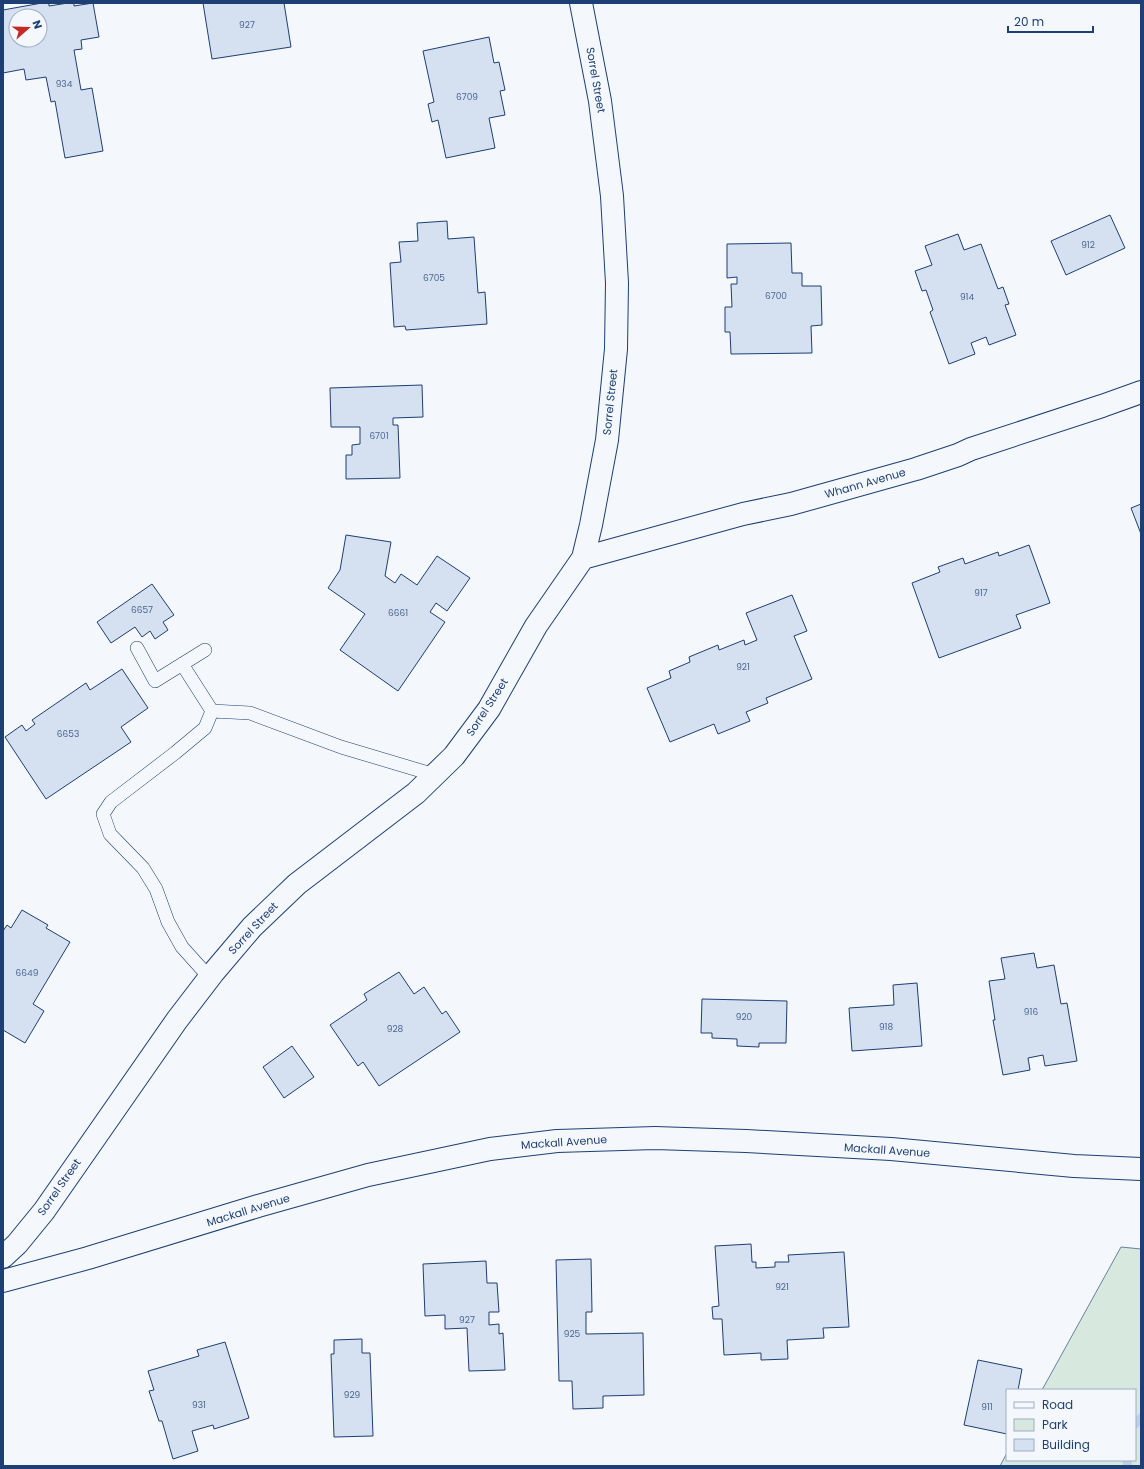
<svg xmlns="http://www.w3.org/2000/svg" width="1144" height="1469" viewBox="0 0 1144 1469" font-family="Poppins,sans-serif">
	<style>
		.green { fill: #d7e8df; stroke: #687fa3 }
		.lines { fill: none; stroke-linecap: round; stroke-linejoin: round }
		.stream { stroke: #bed0e5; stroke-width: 9 }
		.building { fill: #d5e0f0; stroke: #1d3f73; fill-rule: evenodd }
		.service-casing { stroke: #1d3f73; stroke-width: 14 }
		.minor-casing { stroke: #1d3f73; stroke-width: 24 }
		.service { stroke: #f4f7fb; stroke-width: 13 }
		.minor { stroke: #f4f7fb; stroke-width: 22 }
		.labels { text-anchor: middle; stroke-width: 3; stroke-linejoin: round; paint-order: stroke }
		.number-label { font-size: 9px; fill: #4b6792 }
		.street-label { font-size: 11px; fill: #1d3f73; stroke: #f4f7fb }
	</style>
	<rect width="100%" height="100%" fill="#f4f7fb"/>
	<path class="green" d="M 1121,1247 L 1141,1249 L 1141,1466 L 1000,1466 L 1007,1453 L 1007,1460 L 1135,1460 L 1135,1390 L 1042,1390 Z"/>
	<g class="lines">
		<path class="stream" d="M 1135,1424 L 1141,1418
			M 1127,1460 L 1128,1466"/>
	</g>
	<path class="building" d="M 42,3 L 49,3 L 49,6 L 68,3 L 74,3 L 74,6 L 93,3 L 99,37 L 81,40 L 82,49 L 74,50 L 81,90 L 92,88 L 103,151 L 65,158 L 55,101 L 51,102 L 46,77 L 26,80 L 24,69 L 3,73 L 3,10 ZM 16,16 L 40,16 L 40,40 L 16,40 Z
		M 203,3 L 284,3 L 291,47 L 212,59 Z
		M 489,37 L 494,63 L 499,62 L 505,90 L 500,91 L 505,115 L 489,118 L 495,148 L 446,158 L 438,120 L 432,122 L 428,104 L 434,102 L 423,51 Z
		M 1110,215 L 1125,248 L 1066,275 L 1051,241 Z
		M 447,221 L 448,239 L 474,237 L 478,293 L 485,292 L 487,324 L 406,330 L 405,326 L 394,327 L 390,263 L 401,262 L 399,242 L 418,241 L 417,223 Z
		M 958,234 L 964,250 L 981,244 L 998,289 L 1003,287 L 1009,304 L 1005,305 L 1016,335 L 989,345 L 986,337 L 971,343 L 975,354 L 949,364 L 930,312 L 933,310 L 926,290 L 922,291 L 915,271 L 932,265 L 925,246 Z
		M 791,243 L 792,273 L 802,273 L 802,286 L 821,286 L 822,325 L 811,326 L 812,353 L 731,354 L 730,332 L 725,332 L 725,307 L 732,307 L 731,284 L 737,284 L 737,277 L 727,278 L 727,244 Z
		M 422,385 L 423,417 L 393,418 L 393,425 L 398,425 L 400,478 L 346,479 L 346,455 L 352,455 L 352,445 L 360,444 L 360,427 L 331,427 L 330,388 Z
		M 1141,504 L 1141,534 L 1131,508 Z
		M 346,535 L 391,542 L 385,576 L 395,583 L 401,574 L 417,585 L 437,556 L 470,578 L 447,611 L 436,603 L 430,612 L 445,622 L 398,691 L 340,650 L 365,614 L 328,588 L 340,570 Z
		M 1029,545 L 1050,603 L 1016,615 L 1021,628 L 939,658 L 912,583 L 940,572 L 938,567 L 963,558 L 965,564 L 998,552 L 999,556 Z
		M 152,584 L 174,615 L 163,622 L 168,630 L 155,639 L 150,631 L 142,637 L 135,627 L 111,643 L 97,622 Z
		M 792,595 L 807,631 L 794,636 L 812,679 L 766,698 L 768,703 L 746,712 L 750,721 L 718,734 L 714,724 L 670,742 L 647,688 L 671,678 L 669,671 L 690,662 L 689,657 L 718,645 L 719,650 L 744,640 L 745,645 L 757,640 L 746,613 Z
		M 122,669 L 148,708 L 121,727 L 131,742 L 46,799 L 5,737 L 22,725 L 26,731 L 35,724 L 32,720 L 86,683 L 90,690 Z
		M 22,910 L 48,925 L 46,928 L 70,942 L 33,1004 L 44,1011 L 25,1043 L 3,1030 L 3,931 L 7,925 L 11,928 Z
		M 1034,953 L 1037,968 L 1054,965 L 1061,1004 L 1067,1003 L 1077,1061 L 1045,1066 L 1043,1055 L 1028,1058 L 1030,1070 L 1003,1075 L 993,1020 L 995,1020 L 989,981 L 1005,979 L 1001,958 Z
		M 399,972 L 414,994 L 424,987 L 442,1014 L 446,1011 L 460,1032 L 379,1086 L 363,1062 L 358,1066 L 330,1025 L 367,1000 L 364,994 Z
		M 917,983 L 922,1046 L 852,1051 L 849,1008 L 894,1005 L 893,985 Z
		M 702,999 L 787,1001 L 786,1043 L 759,1043 L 759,1047 L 737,1046 L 737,1039 L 712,1038 L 712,1033 L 701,1033 Z
		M 292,1046 L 314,1077 L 284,1098 L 263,1067 Z
		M 751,1244 L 752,1262 L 756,1262 L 756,1268 L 775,1267 L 775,1262 L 789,1262 L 788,1255 L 844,1252 L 849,1327 L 823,1328 L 824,1338 L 787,1340 L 788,1359 L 761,1360 L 761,1353 L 724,1355 L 722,1319 L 713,1319 L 712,1307 L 719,1306 L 715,1246 Z
		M 591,1259 L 592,1312 L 586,1312 L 586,1334 L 643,1333 L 644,1395 L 603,1396 L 603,1408 L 573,1409 L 572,1381 L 559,1381 L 556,1260 Z
		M 486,1261 L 487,1283 L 497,1283 L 499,1312 L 489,1312 L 489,1325 L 499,1324 L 499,1334 L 503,1333 L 505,1370 L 469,1371 L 467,1328 L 445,1329 L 445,1315 L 425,1316 L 423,1264 Z
		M 362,1339 L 362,1353 L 370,1353 L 373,1436 L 334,1437 L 331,1354 L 334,1354 L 334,1340 Z
		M 225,1342 L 249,1418 L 214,1429 L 213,1425 L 192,1431 L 198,1451 L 173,1459 L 162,1421 L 159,1421 L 149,1391 L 154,1390 L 148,1371 L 199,1356 L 197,1350 Z
		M 978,1360 L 1022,1369 L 1018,1390 L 1007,1390 L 1007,1434 L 964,1425 Z"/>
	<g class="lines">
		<defs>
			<path id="service" d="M 137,648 L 155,681 L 205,650
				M 182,664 L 212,711 L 250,713 L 341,747 L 435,775
				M 209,977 L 182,947 L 168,922 L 156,889 L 143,868 L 110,834 L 103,814 L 111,802 L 175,753 L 205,728 L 212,711"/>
			<path id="minor" d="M 583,558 L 743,514 L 791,504 L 916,469 L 958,455 L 971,449 L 1102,406 L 1141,392
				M 3,1257 L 17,1244 L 44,1211 L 177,1020 L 213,973 L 252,927 L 297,884 L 416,793 L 454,756 L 489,709 L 536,626 L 583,558 L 591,525 L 607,440 L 616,349 L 617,283 L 612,196 L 600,101 L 581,3
				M 3,1281 L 88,1258 L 258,1206 L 368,1175 L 490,1149 L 557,1141 L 655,1138 L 746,1141 L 891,1149 L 1074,1166 L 1141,1169"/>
		</defs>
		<use href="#service" class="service-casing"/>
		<use href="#minor" class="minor-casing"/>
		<use href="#service" class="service"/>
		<use href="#minor" class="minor"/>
	</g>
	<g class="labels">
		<g class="number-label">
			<text x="247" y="28">927</text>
			<text x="64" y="87">934</text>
			<text x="467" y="100">6709</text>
			<text x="1088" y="248">912</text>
			<text x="434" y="281">6705</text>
			<text x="776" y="299">6700</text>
			<text x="967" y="300">914</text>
			<text x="379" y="439">6701</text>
			<text x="981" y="596">917</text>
			<text x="142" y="613">6657</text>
			<text x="398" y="616">6661</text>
			<text x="743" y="670">921</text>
			<text x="68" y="737">6653</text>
			<text x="27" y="976">6649</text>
			<text x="1031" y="1015">916</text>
			<text x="744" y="1020">920</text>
			<text x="886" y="1030">918</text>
			<text x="395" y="1032">928</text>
			<text x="782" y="1290">921</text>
			<text x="467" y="1323">927</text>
			<text x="572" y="1337">925</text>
			<text x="352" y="1398">929</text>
			<text x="199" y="1408">931</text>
			<text x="987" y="1410">911</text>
		</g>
		<g class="street-label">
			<text transform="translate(596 80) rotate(80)" y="4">Sorrel Street</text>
			<text transform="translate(610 402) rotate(-84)" y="4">Sorrel Street</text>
			<text transform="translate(865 483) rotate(-16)" y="4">Whann Avenue</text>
			<text transform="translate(487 707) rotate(-57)" y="4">Sorrel Street</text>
			<text transform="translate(253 928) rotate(-47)" y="4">Sorrel Street</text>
			<text transform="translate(564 1142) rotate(-4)" y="4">Mackall Avenue</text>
			<text transform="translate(887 1150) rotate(4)" y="4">Mackall Avenue</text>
			<text transform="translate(59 1187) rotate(-55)" y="4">Sorrel Street</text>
			<text transform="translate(248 1210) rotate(-17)" y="4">Mackall Avenue</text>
		</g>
	</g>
	<rect width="1144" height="1469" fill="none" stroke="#1d3f73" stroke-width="8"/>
	<rect x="1006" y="1389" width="130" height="72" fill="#f4f7fb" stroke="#9eadc5"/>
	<rect x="1014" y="1402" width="20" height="6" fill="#f4f7fb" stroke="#9eadc5"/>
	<text x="1042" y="1409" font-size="12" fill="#1d3f73">Road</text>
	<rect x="1014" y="1419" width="20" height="12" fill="#d7e8df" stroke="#9eadc5"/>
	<text x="1042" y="1429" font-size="12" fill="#1d3f73">Park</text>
	<rect x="1014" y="1439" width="20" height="12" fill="#d5e0f0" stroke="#9eadc5"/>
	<text x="1042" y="1449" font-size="12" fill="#1d3f73">Building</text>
	<g transform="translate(28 28) rotate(70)"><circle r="19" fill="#f4f7fb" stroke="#9eadc5"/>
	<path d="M0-3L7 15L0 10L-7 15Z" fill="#c62828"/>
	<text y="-6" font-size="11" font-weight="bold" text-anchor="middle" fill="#1d3f73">N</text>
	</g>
	<path d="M1008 26v6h85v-6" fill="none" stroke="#1d3f73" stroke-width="2"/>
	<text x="1014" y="26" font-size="12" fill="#1d3f73" stroke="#f4f7fb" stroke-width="3" paint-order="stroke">20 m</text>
</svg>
